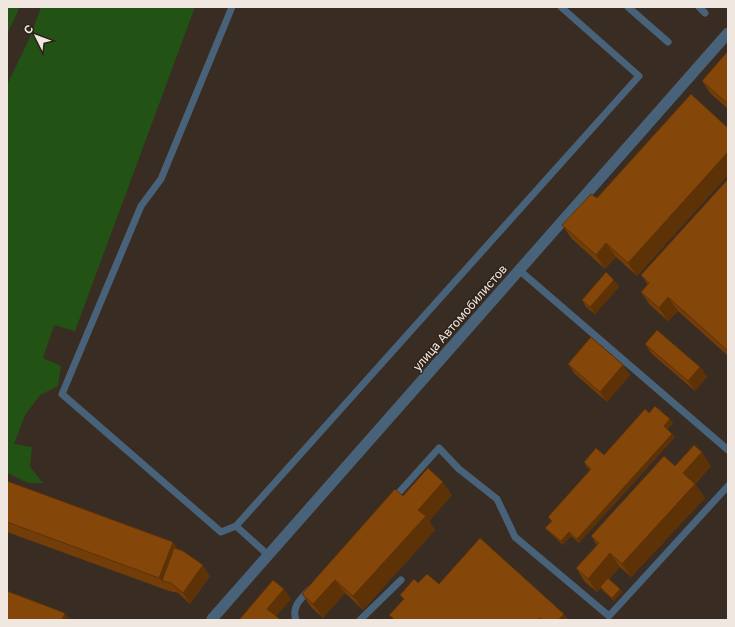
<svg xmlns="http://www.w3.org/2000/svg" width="735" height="627" viewBox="0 0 735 627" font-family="Inter,sans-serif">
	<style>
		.green { fill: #235215 }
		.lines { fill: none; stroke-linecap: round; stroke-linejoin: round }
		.service { stroke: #486279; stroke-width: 7 }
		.minor { stroke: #486279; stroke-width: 11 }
		.wall { fill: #723d08 }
		.shaded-wall { fill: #5d3206 }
		.building { fill: #854709; stroke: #5d3206 }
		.labels { text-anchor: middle; stroke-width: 3; stroke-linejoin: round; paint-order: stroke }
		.street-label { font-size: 12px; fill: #f0e7e1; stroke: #2f2218 }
	</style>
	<rect width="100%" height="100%" fill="#392c22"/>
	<path class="green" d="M 7,7 L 20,7 L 7,34 Z
		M 41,7 L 195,7 L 75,331 L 54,325 L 43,358 L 61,366 L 58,386 L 40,395 L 25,415 L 14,444 L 32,447 L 30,467 L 43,483 L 28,483 L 7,473 L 7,85 L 31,35 Z"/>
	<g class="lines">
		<path class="service" d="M 232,7 L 161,179 L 141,206 L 62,394 L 221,532 L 236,526 L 639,76 L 561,7
			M 628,7 L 668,42
			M 699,7 L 705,13
			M 519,270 L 728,450
			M 394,498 L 439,448 L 459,469 L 497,499 L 515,537 L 609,616 L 728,486
			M 236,526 L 268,555
			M 296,620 C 291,607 301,599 309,590
			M 360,620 L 401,580"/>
		<path class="minor" d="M 213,620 L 212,619 L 728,33"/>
	</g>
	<path class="wall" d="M 728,51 L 728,109 L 711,94 L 702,81 Z
		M 728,128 L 728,175 L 637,276 L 616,257 L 605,269 L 572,239 L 562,225 L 597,198 Z
		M 728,179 L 728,356 L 678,311 L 668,321 L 650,305 L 641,292 L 648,285 L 641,275 Z
		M 614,280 L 619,287 L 595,314 L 586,307 L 582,300 Z
		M 645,344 L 700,367 L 707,377 L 695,391 L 652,354 Z
		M 568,364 L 623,365 L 630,375 L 607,402 L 575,374 Z
		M 649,413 L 673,423 L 667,429 L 675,437 L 579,543 L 571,536 L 563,545 L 548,531 L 545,528 L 551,521 L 548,517 L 590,470 L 586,466 L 584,462 L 604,455 Z
		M 675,466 L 711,466 L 695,484 L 705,498 L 631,577 L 620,567 L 609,579 L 622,592 L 614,601 L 603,591 L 601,588 L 597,592 L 585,582 L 576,568 L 597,545 L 591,536 Z
		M 7,481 L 178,550 L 210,576 L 190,604 L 178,593 L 169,591 L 7,532 Z
		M 452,495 L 429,521 L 435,530 L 363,610 L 345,593 L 323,618 L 311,607 L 302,594 L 403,496 Z"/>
	<path class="shaded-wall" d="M 728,152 L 728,175 L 637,276 L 628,263 Z
		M 606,243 L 616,257 L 605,269 L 596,255 Z
		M 614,280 L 619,287 L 595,314 L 590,307 Z
		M 668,297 L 678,311 L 668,321 L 659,308 Z
		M 623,365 L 630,375 L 607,402 L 600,392 Z
		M 700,367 L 707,377 L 695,391 L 688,381 Z
		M 670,419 L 673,423 L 666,430 L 664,426 Z
		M 672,434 L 675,437 L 579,543 L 577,539 Z
		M 702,452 L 711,466 L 692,486 L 683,473 Z
		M 443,482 L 452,495 L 429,521 L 435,530 L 363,610 L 353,596 L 418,510 Z
		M 695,484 L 705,498 L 631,577 L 622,564 Z
		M 569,532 L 571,536 L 563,545 L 561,541 Z
		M 173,542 L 182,555 L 172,584 L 171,583 L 162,581 L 159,578 Z
		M 610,553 L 620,567 L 597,592 L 588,579 Z
		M 203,565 L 210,576 L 190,604 L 183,593 Z
		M 335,580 L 345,593 L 323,618 L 313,604 Z
		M 284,589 L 291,599 L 274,619 L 267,609 Z
		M 620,589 L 622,592 L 614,601 L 612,598 Z
		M 65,613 L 70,620 L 62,620 Z
		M 564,614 L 568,620 L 558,620 Z"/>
	<path class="building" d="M 728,51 L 728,104 L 702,81 Z
		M 691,94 L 728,128 L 728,152 L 628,263 L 606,243 L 596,255 L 562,225 L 591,194 L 597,198 Z
		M 728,179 L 728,348 L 727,350 L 668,297 L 659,308 L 641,292 L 649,283 L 641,275 Z
		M 606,272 L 614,280 L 590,307 L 582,300 Z
		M 657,330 L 700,367 L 688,381 L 645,344 Z
		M 591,337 L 623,365 L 600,392 L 568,364 Z
		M 655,406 L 670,419 L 664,426 L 672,434 L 577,539 L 569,532 L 561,541 L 545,528 L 552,521 L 548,517 L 591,469 L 584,462 L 596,448 L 604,455 L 645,409 L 649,413 Z
		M 694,445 L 702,452 L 683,473 L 695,484 L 622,564 L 610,553 L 588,579 L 576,568 L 599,543 L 591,536 L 664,456 L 675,466 Z
		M 428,468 L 443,482 L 418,510 L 426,516 L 353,596 L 335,580 L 313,604 L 302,594 L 395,489 L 403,496 Z
		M 7,481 L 173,542 L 159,578 L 7,522 Z
		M 480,538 L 564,614 L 558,620 L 542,620 L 540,618 L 539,620 L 395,620 L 389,615 L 404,599 L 400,595 L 414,579 L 418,583 L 427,574 L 439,584 Z
		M 174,548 L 183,551 L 203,565 L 183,593 L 171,583 L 162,581 Z
		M 608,578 L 620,589 L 612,598 L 600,587 Z
		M 273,580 L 284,589 L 267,609 L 281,620 L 239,620 Z
		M 7,591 L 65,613 L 62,620 L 7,620 Z"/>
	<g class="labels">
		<g class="street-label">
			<text transform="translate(460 318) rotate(-49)" y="4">улица Автомобилистов</text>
		</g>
	</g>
	<rect width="735" height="627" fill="none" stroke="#f0e7e1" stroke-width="16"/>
	<g transform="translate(36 36) rotate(312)" stroke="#2f2218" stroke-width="3" paint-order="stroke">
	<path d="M0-3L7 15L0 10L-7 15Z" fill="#f0e7e1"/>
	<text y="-6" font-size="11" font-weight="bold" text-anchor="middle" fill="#f0e7e1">С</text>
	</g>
</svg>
